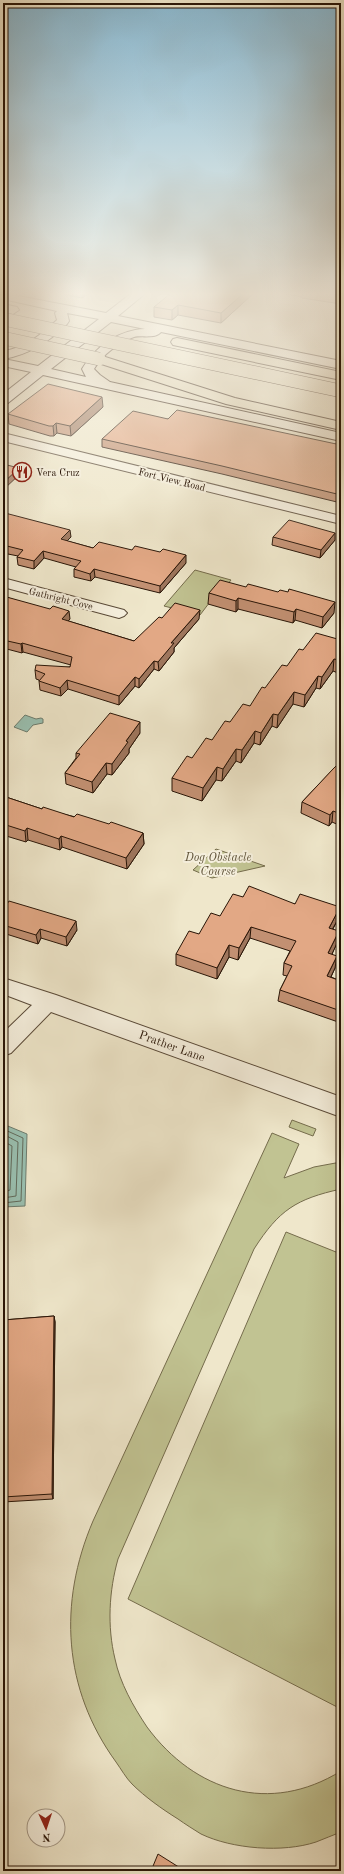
<svg xmlns="http://www.w3.org/2000/svg" width="344" height="1874" viewBox="0 0 344 1874" font-family="'Old Standard TT',serif">
	<style>
		.green { fill: #c1c392; stroke: #756c4c }
		.water { fill: #9ac1b2; stroke: #6d7c6e }
		.lines { fill: none; stroke-linecap: round; stroke-linejoin: round }
		.shore { stroke: #626b5c; stroke-width: 1 }
		.street-casing { stroke: #5a4a38; stroke-width: 2 }
		.secondary-casing { stroke: #291507; stroke-width: 2 }
		.highway-casing { stroke: #291507; stroke-width: 2 }
		.street { fill: #f5efdd; fill-rule: evenodd }
		.secondary { fill: #f5efdd; fill-rule: evenodd }
		.highway { fill: #efe7cb; fill-rule: evenodd }
		.highway-bridge-casing { stroke: #291507; stroke-width: 14; stroke-linecap: butt }
		.highway-bridge { stroke: #efe7cb; stroke-width: 13 }
		.wall { fill: #c29072; stroke: #291507 }
		.shaded-wall { fill: #9e765d; stroke: #291507 }
		.building { fill: #e2a885; stroke: #291507 }
		.labels { text-anchor: middle; stroke-width: 4; stroke-linejoin: round; paint-order: stroke }
		.far-poi-label { font-size: 10px; fill: #291507; stroke: #f5efdd; text-anchor: start }
		.far-street-label { font-size: 10px; fill: #291507; stroke: #f5efdd }
		.park-label { font-size: 12px; font-style: italic; fill: #5e5238; stroke: #f5efdd }
		.street-label { font-size: 12px; fill: #291507; stroke: #f5efdd }
	</style>
	<rect width="100%" height="100%" fill="#efe7cb"/>
	<filter id="stains"><feTurbulence type="fractalNoise" baseFrequency=".005" numOctaves="4"/><feColorMatrix values="0 0 0 0 .2 0 0 0 0 .09 0 0 0 0 .02 0 0 0 .5 -.17"/></filter>
	<radialGradient id="worn" r=".72"><stop offset=".6" stop-color="#630" stop-opacity="0"/><stop offset="1" stop-color="#630" stop-opacity=".3"/></radialGradient>
	<path class="green" d="M 195,570 L 231,580 L 223,590 L 219,590 L 200,615 L 164,606 Z
		M 216,849 L 265,866 L 212,878 L 193,870 Z
		M 292,1120 L 316,1129 L 313,1136 L 289,1127 Z
		M 272,1133 L 299,1144 L 284,1178 L 314,1167 L 341,1162 L 341,1189 C 296,1199 279,1210 254,1249 L 118,1559 C 109,1591 107,1626 115,1659 C 120,1683 133,1706 147,1727 C 195,1792 270,1815 341,1771 L 341,1832 C 333,1835 324,1839 316,1842 C 283,1853 232,1849 201,1834 C 193,1829 185,1824 178,1819 C 162,1809 145,1797 132,1784 C 126,1778 121,1769 116,1762 C 63,1689 58,1603 93,1521 Z
		M 286,1232 L 341,1254 L 341,1709 L 128,1599 Z"/>
	<path class="water" d="M 25,715 L 36,719 L 41,718 L 43,719 L 43,723 L 33,725 L 27,732 L 14,727 Z
		M 3,1124 L 27,1134 L 25,1206 L 3,1207 Z"/>
	<g class="lines">
		<path class="shore" d="M 3,1129 L 23,1138 L 21,1201 L 3,1203
			M 3,1134 L 18,1142 L 16,1196 L 3,1198
			M 3,1141 L 12,1146 L 10,1190 L 3,1192"/>
		<defs>
			<path id="street" d="M 3,433 L 341,516 L 341,524 L 3,441 Z
				M 3,578 L 124,610 L 127,613 L 124,616 L 119,618 L 3,587 Z
				M 3,978 L 56,995 L 341,1097 L 341,1117 L 51,1012 L 11,1053 L 3,1056 L 3,1033 L 32,1005 L 3,994 Z"/>
			<path id="secondary" d="M 133,292 L 147,292 L 118,316 L 341,361 L 341,369 L 161,332 C 156,339 142,335 134,337 C 119,342 102,355 94,369 L 100,375 L 110,382 L 341,433 L 341,441 L 43,375 L 8,403 L 3,404 L 3,394 L 31,372 L 3,366 L 3,351 C 25,348 41,335 57,320 L 55,313 L 57,311 L 3,299 L 3,293 L 106,313 ZM 67,313 L 99,319 L 38,366 L 4,359 C 30,354 49,342 67,324 L 69,321 ZM 111,322 L 145,329 C 118,330 95,347 82,369 L 86,377 L 51,369 Z"/>
			<path id="highway" d="M 3,304 L 17,307 L 19,310 L 13,314 L 3,312 Z
				M 177,338 L 341,372 L 341,380 L 173,345 L 171,342 L 173,339 Z
				M 99,355 L 235,398 L 341,422 L 341,430 L 226,404 L 95,362 L 93,359 Z"/>
		</defs>
		<use href="#street" class="street-casing"/>
		<use href="#secondary" class="secondary-casing"/>
		<use href="#highway" class="highway-casing"/>
		<use href="#street" class="street"/>
		<use href="#secondary" class="secondary"/>
		<use href="#highway" class="highway"/>
		<defs>
			<path id="highway-bridge" d="M 3,319 L 341,391
				M 3,338 L 99,359"/>
		</defs>
		<use href="#highway-bridge" class="highway-bridge-casing"/>
		<use href="#highway-bridge" class="highway-bridge"/>
	</g>
	<path class="wall" d="M 51,292 L 93,292 L 91,294 L 88,294 L 82,298 Z
		M 255,292 L 221,323 L 178,315 L 172,320 L 154,317 L 154,307 L 177,294 Z
		M 286,292 L 341,292 L 341,304 L 302,298 L 302,297 L 286,294 Z
		M 103,407 L 71,436 L 57,433 L 54,436 L 50,436 L 9,424 L 8,414 Z
		M 168,419 L 341,445 L 341,503 L 222,474 L 102,447 L 102,439 Z
		M 3,515 L 71,537 L 67,541 L 93,548 L 186,563 L 160,593 L 95,577 L 91,581 L 74,577 L 74,569 L 76,567 L 44,558 L 34,569 L 18,565 L 17,557 L 18,556 L 3,553 Z
		M 273,537 L 335,540 L 320,558 L 272,545 Z
		M 209,593 L 334,613 L 322,628 L 295,620 L 293,623 L 238,609 L 236,612 L 208,604 Z
		M 3,596 L 70,619 L 68,621 L 134,641 L 162,618 L 199,619 L 174,648 L 174,652 L 159,671 L 154,669 L 139,688 L 135,686 L 119,705 L 68,689 L 61,696 L 40,690 L 39,681 L 39,680 L 36,679 L 35,670 L 70,667 L 71,665 L 23,652 L 22,653 L 3,648 Z
		M 341,640 L 341,668 L 338,673 L 333,671 L 320,689 L 316,688 L 304,707 L 293,704 L 277,728 L 272,726 L 260,745 L 254,743 L 241,763 L 236,761 L 222,781 L 216,780 L 202,801 L 172,791 L 172,778 L 192,758 L 212,740 L 230,722 L 250,706 L 303,650 Z
		M 140,733 L 129,749 L 129,753 L 112,775 L 107,774 L 93,793 L 66,784 L 65,773 L 76,758 L 76,753 Z
		M 341,761 L 341,826 L 332,822 L 329,826 L 301,813 L 302,802 Z
		M 3,796 L 42,809 L 143,833 L 144,844 L 127,869 L 62,847 L 60,850 L 28,840 L 26,842 L 3,835 Z
		M 243,897 L 295,904 L 338,919 L 333,929 L 337,943 L 332,954 L 335,968 L 331,977 L 341,981 L 341,1023 L 278,1001 L 280,990 L 287,976 L 283,975 L 284,963 L 290,951 L 250,938 L 238,960 L 229,957 L 217,979 L 176,965 L 176,954 Z
		M 3,906 L 77,930 L 67,946 L 41,938 L 38,944 L 3,933 Z
		M 54,1316 L 55,1322 L 53,1499 L 3,1502 L 3,1320 Z"/>
	<path class="shaded-wall" d="M 82,292 L 88,292 L 88,294 L 82,298 Z
		M 245,292 L 255,292 L 221,323 L 221,313 Z
		M 178,305 L 178,315 L 172,320 L 172,310 Z
		M 102,397 L 103,407 L 71,436 L 70,426 Z
		M 56,423 L 57,433 L 54,436 L 53,426 Z
		M 19,468 L 20,474 L 4,489 L 3,483 Z
		M 70,530 L 71,537 L 61,547 L 61,539 Z
		M 335,533 L 335,540 L 320,558 L 321,550 Z
		M 43,551 L 44,558 L 34,569 L 34,561 Z
		M 186,555 L 186,563 L 160,593 L 160,586 Z
		M 94,569 L 95,577 L 91,581 L 90,574 Z
		M 238,598 L 238,609 L 236,612 L 236,601 Z
		M 335,602 L 334,613 L 322,628 L 323,617 Z
		M 296,609 L 295,620 L 293,623 L 294,612 Z
		M 200,610 L 199,619 L 174,648 L 174,652 L 159,671 L 158,662 L 171,643 Z
		M 69,611 L 70,619 L 62,628 L 62,619 Z
		M 22,643 L 23,652 L 22,653 L 21,644 Z
		M 341,658 L 341,668 L 338,673 L 340,660 Z
		M 334,659 L 333,671 L 320,689 L 322,677 Z
		M 154,661 L 154,669 L 139,688 L 139,679 Z
		M 318,676 L 316,688 L 304,707 L 305,695 Z
		M 135,677 L 135,686 L 119,705 L 119,696 Z
		M 67,680 L 68,689 L 61,696 L 60,688 Z
		M 294,692 L 293,704 L 277,728 L 278,715 Z
		M 273,714 L 272,726 L 260,745 L 261,733 Z
		M 140,722 L 140,733 L 129,749 L 129,753 L 112,775 L 112,764 L 126,741 Z
		M 255,731 L 254,743 L 241,763 L 242,750 Z
		M 236,749 L 236,761 L 222,781 L 223,769 Z
		M 106,763 L 107,774 L 93,793 L 92,782 Z
		M 217,767 L 216,780 L 202,801 L 203,788 Z
		M 333,811 L 332,822 L 329,826 L 330,815 Z
		M 27,828 L 28,840 L 26,842 L 25,831 Z
		M 143,833 L 144,844 L 127,869 L 126,858 Z
		M 61,836 L 62,847 L 60,850 L 59,839 Z
		M 340,907 L 338,919 L 327,939 L 329,928 Z
		M 76,921 L 77,930 L 67,946 L 66,937 Z
		M 251,927 L 250,938 L 238,960 L 239,948 Z
		M 40,929 L 41,938 L 38,944 L 36,935 Z
		M 339,931 L 337,943 L 327,965 L 328,953 Z
		M 229,945 L 229,957 L 217,979 L 217,968 Z
		M 337,956 L 335,968 L 326,987 L 327,976 Z
		M 54,1316 L 55,1322 L 53,1499 L 52,1494 Z"/>
	<path class="building" d="M 178,292 L 245,292 L 221,313 L 178,305 L 172,310 L 154,307 L 171,293 L 177,294 Z
		M 330,292 L 341,292 L 341,294 Z
		M 48,384 L 102,397 L 70,426 L 56,423 L 53,426 L 49,426 L 8,414 Z
		M 177,410 L 341,445 L 341,495 L 222,466 L 102,439 L 133,411 L 168,419 Z
		M 3,464 L 19,468 L 3,483 Z
		M 5,513 L 70,530 L 61,539 L 93,548 L 99,542 L 132,550 L 135,546 L 160,552 L 163,549 L 186,555 L 160,586 L 94,569 L 90,574 L 74,569 L 81,561 L 43,551 L 34,561 L 17,557 L 23,550 L 3,545 L 3,515 Z
		M 289,520 L 335,533 L 321,550 L 273,537 Z
		M 220,580 L 246,587 L 248,584 L 278,592 L 280,590 L 288,592 L 289,589 L 335,602 L 323,617 L 296,609 L 294,612 L 238,598 L 236,601 L 209,593 Z
		M 3,596 L 50,609 L 53,606 L 69,611 L 62,619 L 134,641 L 159,617 L 162,618 L 175,603 L 200,610 L 171,643 L 174,643 L 158,662 L 154,661 L 139,679 L 135,677 L 119,696 L 67,680 L 60,688 L 39,681 L 45,674 L 35,670 L 36,665 L 70,667 L 72,657 L 22,643 L 21,644 L 3,640 Z
		M 316,633 L 341,640 L 341,658 L 340,660 L 334,659 L 322,677 L 318,676 L 305,695 L 294,692 L 278,715 L 273,714 L 261,733 L 255,731 L 242,750 L 236,749 L 223,769 L 217,767 L 203,788 L 172,778 L 187,756 L 192,758 L 206,738 L 212,740 L 225,721 L 230,722 L 243,704 L 250,706 L 262,687 L 265,688 L 282,665 L 287,666 L 299,649 L 303,650 Z
		M 110,713 L 140,722 L 126,741 L 128,742 L 112,764 L 106,763 L 92,782 L 65,773 L 80,754 L 76,753 Z
		M 341,761 L 341,814 L 333,811 L 330,815 L 302,802 L 333,769 Z
		M 3,796 L 42,809 L 43,807 L 74,817 L 77,814 L 109,824 L 111,822 L 143,833 L 126,858 L 61,836 L 59,839 L 27,828 L 25,831 L 3,824 Z
		M 249,886 L 295,904 L 300,894 L 340,907 L 329,928 L 339,931 L 328,953 L 337,956 L 327,976 L 341,981 L 341,1011 L 280,990 L 292,966 L 284,963 L 296,941 L 251,927 L 239,948 L 229,945 L 217,968 L 176,954 L 189,931 L 199,934 L 211,913 L 220,916 L 233,894 L 243,897 Z
		M 9,901 L 76,921 L 66,937 L 40,929 L 36,935 L 3,925 L 3,906 L 5,907 Z
		M 54,1316 L 52,1494 L 3,1497 L 3,1320 Z
		M 158,1854 L 185,1871 L 151,1871 Z"/>
	<linearGradient id="sky" x2="0" y2="1"><stop stop-color="#89b9d2"/><stop offset="0.53" stop-color="#f8f4e8"/><stop offset="1" stop-color="#f8f4e8" stop-opacity="0"/></linearGradient>
	<rect width="344" height="555" fill="url(#sky)"/>
	<defs>
		<symbol id="restaurant-ring" viewBox="-11 -11 22 22"><circle r="9.5" fill="#f5efdd" stroke="#8f2418" stroke-width="1.5"/><path d="M-5-6h1v4h1v-4h1v4h1v-4h1v5L-1.5 .5V6h-2V.5L-5-1ZM5-6V6H3V1.5H1.5Q1.5-4 5-6Z" fill="#8f2418"/></symbol>
	</defs>
	<g fill-rule="evenodd">
		<use href="#restaurant-ring" x="11" y="461" width="22" height="22"/>
	</g>
	<g class="labels">
		<g class="far-poi-label">
			<text x="36" y="476">Vera Cruz</text>
		</g>
		<g class="far-street-label">
			<text transform="translate(172 479) rotate(14)" y="4">Fort View Road</text>
			<text transform="translate(61 598) rotate(14)" y="4">Gathright Cove</text>
		</g>
		<g class="park-label">
			<text x="218" y="861">Dog Obstacle<tspan x="218" dy="14">Course</tspan></text>
		</g>
		<g class="street-label">
			<text transform="translate(172 1046) rotate(20)" y="4">Prather Lane</text>
		</g>
	</g>
	<rect width="344" height="1874" fill="none" stroke="#efe7cb" stroke-width="16"/>
	<rect x="4" y="4" width="336" height="1866" fill="none" stroke="#291507" stroke-width="2"/>
	<rect x="8" y="8" width="328" height="1858" fill="none" stroke="#291507"/>
	<g transform="translate(46 1828) rotate(177)"><circle r="19" fill="#f5efdd" stroke="#a39887"/>
	<path d="M0-3L7 15L0 10L-7 15Z" fill="#8f2418"/>
	<text y="-6" font-size="11" font-weight="bold" text-anchor="middle" fill="#291507">N</text>
	</g>
	<rect width="100%" height="100%" filter="url(#stains)"/>
	<rect width="100%" height="100%" fill="url(#worn)"/>
</svg>
